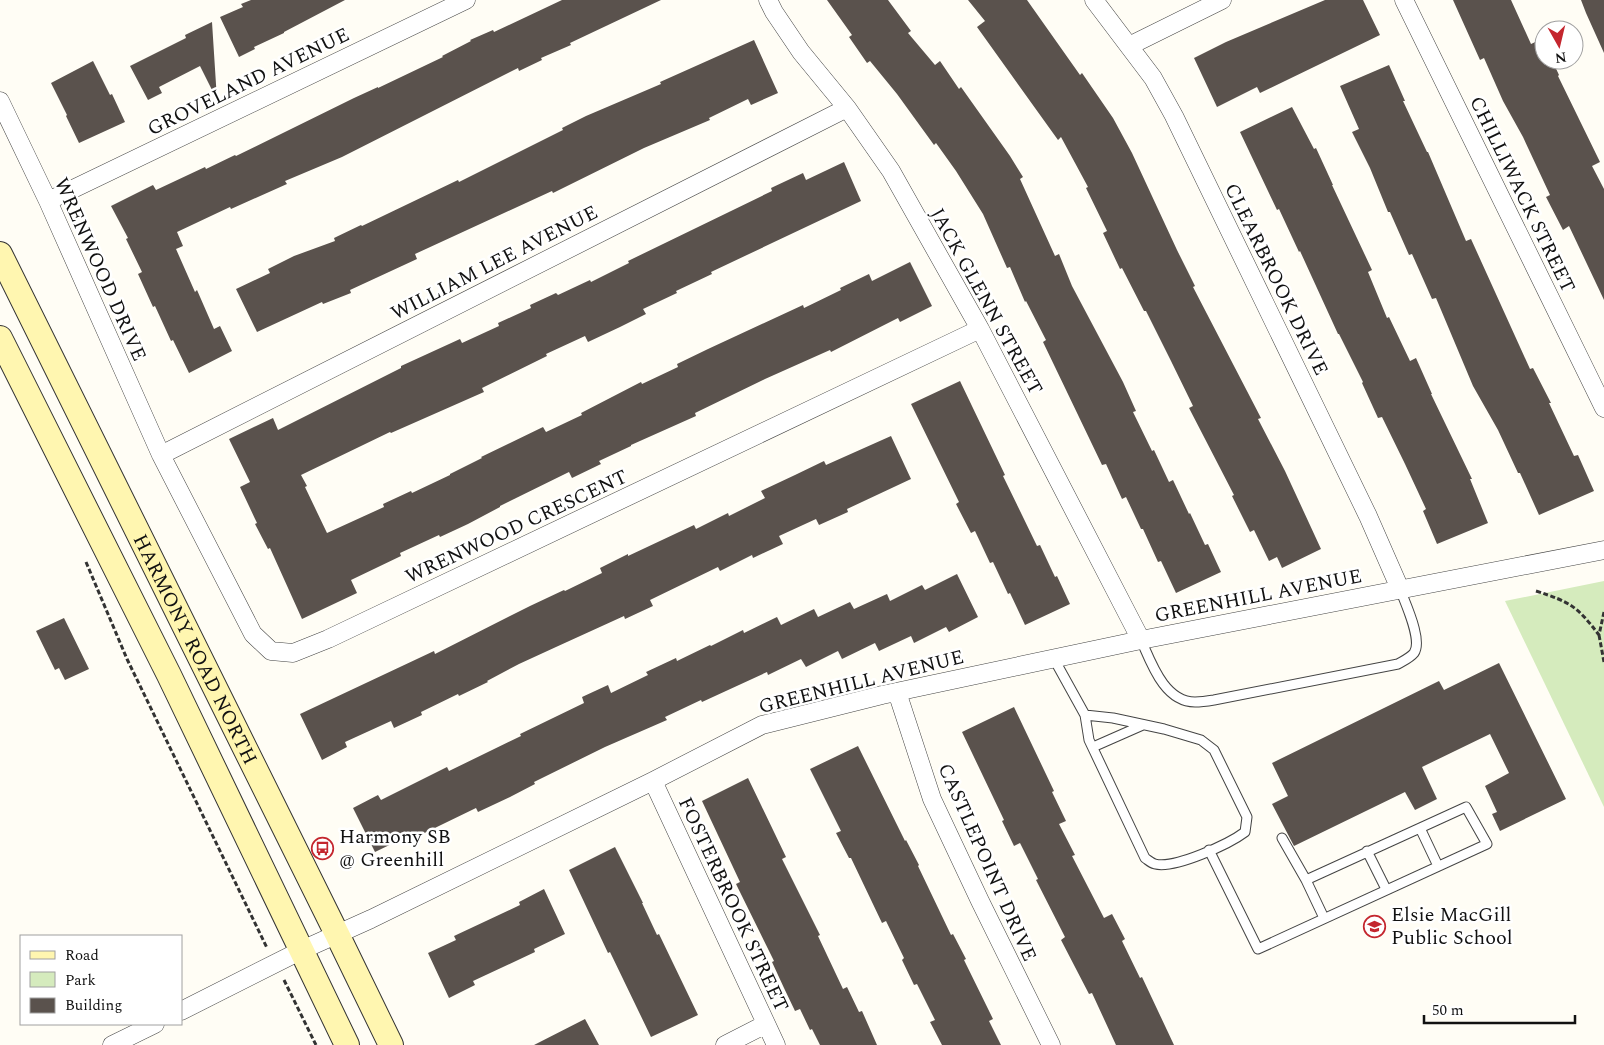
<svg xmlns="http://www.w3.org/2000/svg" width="1604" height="1045" viewBox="0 0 1604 1045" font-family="Spectral,serif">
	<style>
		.green { fill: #d5ebbd }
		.building { fill: #5a524d }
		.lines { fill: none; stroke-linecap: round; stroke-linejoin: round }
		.lane-casing { stroke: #444; stroke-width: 11 }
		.street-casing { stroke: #444; stroke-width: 19 }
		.secondary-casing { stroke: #333; stroke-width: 26 }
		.path { stroke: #333; stroke-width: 3; stroke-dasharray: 5 2.5; stroke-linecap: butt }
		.lane { stroke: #fff; stroke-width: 9 }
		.street { stroke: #fff; stroke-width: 18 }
		.secondary { stroke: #fff6b0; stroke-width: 24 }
		.labels { text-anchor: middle; stroke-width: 5; stroke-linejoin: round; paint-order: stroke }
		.street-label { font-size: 20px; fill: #111; stroke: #fff }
		.poi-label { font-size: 20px; fill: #111; stroke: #fff; text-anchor: start }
	</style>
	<rect width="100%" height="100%" fill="#fffdf5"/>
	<path class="green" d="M 1604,581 L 1604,807 L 1505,601 Z"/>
	<path class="building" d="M 251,0 L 345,0 L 284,32 L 284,33 L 254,47 L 255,49 L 239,57 L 220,17 L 243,7 L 241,4 Z
		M 562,0 L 661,0 L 570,43 L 571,45 L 541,58 L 542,60 L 519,71 L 518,68 L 342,157 L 285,181 L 287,184 L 231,209 L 230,207 L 177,232 L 183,246 L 176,249 L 195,292 L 197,290 L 214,329 L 220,326 L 232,351 L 189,373 L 173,340 L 171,341 L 155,306 L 153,307 L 138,274 L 142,272 L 126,239 L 128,238 L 111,206 L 153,185 L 156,190 L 205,167 L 206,169 L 235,155 L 236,156 L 354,98 L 378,87 L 378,88 L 443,57 L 442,56 L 471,41 L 470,40 L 493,30 L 494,32 Z
		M 827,0 L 888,0 L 911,31 L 908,33 L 935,65 L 940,61 L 959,89 L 961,87 L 1010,156 L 1023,177 L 1020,179 L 1055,256 L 1059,254 L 1072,286 L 1123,382 L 1136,411 L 1133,412 L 1152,451 L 1154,450 L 1169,482 L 1173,480 L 1189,514 L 1190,513 L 1205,545 L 1208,544 L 1221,572 L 1176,593 L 1161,561 L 1158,562 L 1143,529 L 1141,529 L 1126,497 L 1122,499 L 1106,464 L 1102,465 L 1043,342 L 1046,340 L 1026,301 L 1025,302 L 1010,267 L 1007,268 L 983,214 L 956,171 L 936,143 L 934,145 L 897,94 L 870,61 L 867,63 L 849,37 L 852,35 Z
		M 968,0 L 1027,0 L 1080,75 L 1082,73 L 1113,118 L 1132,153 L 1177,250 L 1195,286 L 1193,287 L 1261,418 L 1258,419 L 1285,471 L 1321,549 L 1282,568 L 1277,557 L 1269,561 L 1254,530 L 1250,532 L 1232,496 L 1234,495 L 1189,408 L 1193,406 L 1171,361 L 1146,311 L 1144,311 L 1122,268 L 1120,269 L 1103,233 L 1107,231 L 1086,188 L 1088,187 L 1061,137 L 1058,140 L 977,27 L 985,21 Z
		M 1325,0 L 1363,0 L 1380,35 L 1260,93 L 1257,87 L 1217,107 L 1194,58 L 1226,42 Z
		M 1453,0 L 1511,0 L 1531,44 L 1544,38 L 1544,60 L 1552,60 L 1559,75 L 1558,76 L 1600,162 L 1592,166 L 1604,189 L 1604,300 L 1569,226 L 1563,230 L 1546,197 L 1550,195 L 1523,137 L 1503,101 L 1484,58 L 1480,60 Z
		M 1581,0 L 1604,0 L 1604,53 L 1586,13 Z
		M 212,22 L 217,100 L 200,66 L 159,87 L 162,93 L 148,100 L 130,66 L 186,38 L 185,35 Z
		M 754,40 L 778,93 L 751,105 L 748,99 L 709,118 L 710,120 L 644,148 L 553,193 L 552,191 L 415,254 L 417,259 L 350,290 L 351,293 L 323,304 L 322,302 L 257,332 L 236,289 L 270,273 L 268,269 L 294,256 L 335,241 L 334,238 L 361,225 L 362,226 L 458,180 L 459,182 L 563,130 L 562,128 L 586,116 L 661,84 L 660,82 Z
		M 93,61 L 110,95 L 112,94 L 125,122 L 79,143 L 66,116 L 67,115 L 51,83 Z
		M 1389,65 L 1405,101 L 1403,101 L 1427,152 L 1428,152 L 1466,241 L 1471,239 L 1530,369 L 1533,368 L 1551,403 L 1549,403 L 1574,456 L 1578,455 L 1594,491 L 1539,515 L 1520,473 L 1518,473 L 1498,430 L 1473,386 L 1436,298 L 1432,299 L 1412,254 L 1409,255 L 1390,212 L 1388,212 L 1370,168 L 1352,132 L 1359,129 L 1340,86 Z
		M 1292,107 L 1314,149 L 1316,148 L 1333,185 L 1332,185 L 1372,270 L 1368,272 L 1387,318 L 1389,317 L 1410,361 L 1416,358 L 1432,394 L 1431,394 L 1472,479 L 1470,479 L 1488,523 L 1437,544 L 1423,511 L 1426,509 L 1405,464 L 1382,417 L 1378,418 L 1362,383 L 1363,382 L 1339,334 L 1338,334 L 1300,251 L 1299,252 L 1279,209 L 1277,210 L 1240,132 Z
		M 844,162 L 861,201 L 711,272 L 712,274 L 676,291 L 677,293 L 643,309 L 646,314 L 620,327 L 588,342 L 585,336 L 546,354 L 547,356 L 482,388 L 484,392 L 391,433 L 390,432 L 301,475 L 307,486 L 305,487 L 327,533 L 384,507 L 383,504 L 411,491 L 412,493 L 450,475 L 450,474 L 482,458 L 481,457 L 543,427 L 546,432 L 582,415 L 581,413 L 641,382 L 642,384 L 678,367 L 677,364 L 708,349 L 803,305 L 804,308 L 841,290 L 840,288 L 869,274 L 872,281 L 910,262 L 932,306 L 900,322 L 898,318 L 831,352 L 830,350 L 765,379 L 695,413 L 696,416 L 631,445 L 631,446 L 599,461 L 601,464 L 572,478 L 569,472 L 500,506 L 500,507 L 468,524 L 440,537 L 439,535 L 400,553 L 401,556 L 351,580 L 357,593 L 302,619 L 270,548 L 268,549 L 255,524 L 257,523 L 240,487 L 250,482 L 229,439 L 273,418 L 278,430 L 401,368 L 401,366 L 460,339 L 462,343 L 499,326 L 498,323 L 531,308 L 530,305 L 556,293 L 558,295 L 590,280 L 591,282 L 629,263 L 628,261 L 772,191 L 771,188 L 803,173 L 806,180 Z
		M 960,381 L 1005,475 L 1003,476 L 1022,515 L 1037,546 L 1040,545 L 1055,577 L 1057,576 L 1070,604 L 1025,625 L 1010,593 L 1008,594 L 993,562 L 990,563 L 975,531 L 971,533 L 956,504 L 959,502 L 911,404 Z
		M 891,436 L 911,479 L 847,509 L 848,512 L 819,525 L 816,519 L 779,536 L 783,544 L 753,558 L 752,555 L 720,571 L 718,567 L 650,600 L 653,606 L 625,619 L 624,616 L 556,647 L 519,664 L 487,681 L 488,682 L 459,696 L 458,694 L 421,712 L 422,715 L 394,728 L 391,721 L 345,742 L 347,747 L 322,760 L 300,714 L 434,651 L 435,654 L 530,606 L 564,590 L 565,591 L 602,573 L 600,568 L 628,554 L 628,556 L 694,525 L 696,529 L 728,513 L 729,516 L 765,498 L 761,491 L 795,475 L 824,461 L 826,465 Z
		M 957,574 L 978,617 L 949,632 L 946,627 L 914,643 L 911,636 L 879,651 L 875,643 L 842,659 L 838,651 L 806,667 L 801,659 L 768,675 L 767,672 L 702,702 L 701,700 L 665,717 L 667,720 L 605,747 L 534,782 L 535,784 L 510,797 L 478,812 L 476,808 L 408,841 L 406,837 L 375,852 L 353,808 L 378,795 L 381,800 L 447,767 L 449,771 L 521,736 L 520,734 L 584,703 L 582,697 L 608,685 L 611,693 L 648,675 L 646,672 L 676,658 L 677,661 L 710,645 L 711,646 L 743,630 L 744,633 L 777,617 L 781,625 L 814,609 L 818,617 L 850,602 L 854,609 L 887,594 L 890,601 L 922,585 L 925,590 Z
		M 64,618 L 89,669 L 65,680 L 59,668 L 55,670 L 36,631 Z
		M 1499,663 L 1566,799 L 1500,831 L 1492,814 L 1497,812 L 1485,786 L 1509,773 L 1490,734 L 1422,767 L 1437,799 L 1415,810 L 1405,792 L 1294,846 L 1272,804 L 1288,796 L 1272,763 L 1439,681 L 1444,690 Z
		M 1014,707 L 1054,791 L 1052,792 L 1066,821 L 1059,824 L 1075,855 L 1072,856 L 1104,918 L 1112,914 L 1125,939 L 1122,941 L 1140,978 L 1142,977 L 1174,1045 L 1116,1045 L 1092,993 L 1089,994 L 1061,940 L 1065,937 L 1036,880 L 1038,879 L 1020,843 L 1014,846 L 1002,821 L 1004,820 L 962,732 Z
		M 858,746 L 905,841 L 906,840 L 919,865 L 918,866 L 951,935 L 953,934 L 966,959 L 964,960 L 993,1019 L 989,1021 L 1001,1045 L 942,1045 L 930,1022 L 935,1020 L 917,984 L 914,985 L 902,960 L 904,958 L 886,921 L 882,923 L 851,858 L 849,858 L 836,833 L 841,831 L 810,769 Z
		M 748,778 L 786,857 L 782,859 L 820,935 L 818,936 L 843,989 L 847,987 L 859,1012 L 862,1011 L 877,1045 L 820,1045 L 812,1029 L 810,1030 L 800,1009 L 795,1011 L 784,988 L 772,962 L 774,961 L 736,884 L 740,882 L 702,801 Z
		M 615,847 L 643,903 L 642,903 L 657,935 L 659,934 L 698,1015 L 651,1037 L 610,952 L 608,953 L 569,870 Z
		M 544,889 L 565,934 L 534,949 L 535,952 L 473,981 L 475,985 L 449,998 L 428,953 L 456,940 L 454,936 L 520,905 L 519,902 Z
		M 585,1019 L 599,1045 L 534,1045 Z"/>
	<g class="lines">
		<defs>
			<path id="lane" d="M 1141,640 C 1151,662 1164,702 1195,702 C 1201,702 1208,701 1214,700 L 1398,664 C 1403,661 1410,658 1414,653 C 1423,640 1405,603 1400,589
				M 1054,659 L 1085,715 L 1089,740 L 1145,858 C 1148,860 1151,863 1155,864 C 1175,869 1229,844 1245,832 L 1247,817 L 1214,750 L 1201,740 L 1164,729 L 1113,718 L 1085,715
				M 1093,747 L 1143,725
				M 1282,838 L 1306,880 L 1324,918
				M 1209,850 L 1258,949 L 1487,844 L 1466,807 L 1420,828
				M 1367,851 L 1386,889
				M 1306,880 L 1420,828 L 1438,866"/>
			<path id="street" d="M 768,0 L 774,12 L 801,52 L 847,108 L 891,171 L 980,329 L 1141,640
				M 1094,0 L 1153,78 L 1174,116 L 1368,516 L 1400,589
				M 1404,0 L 1604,408
				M 1129,46 L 1222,0
				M 0,101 L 48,201 L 161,455 L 253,634 L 271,651 L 293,653 L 328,639 L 980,329
				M 48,201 L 466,0
				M 161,455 L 847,108
				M 897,692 L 932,799 L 980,901 L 1051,1045
				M 653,781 L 776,1045
				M 181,1011 L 302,950 L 371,919 L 653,781 L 762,725 L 882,695 L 1141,640 L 1604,550
				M 112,1045 L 155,1024
				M 725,1045 L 766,1024"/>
			<g id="secondary">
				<path id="s1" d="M 0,254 L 337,934 L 391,1045"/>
				<path d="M 0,338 L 169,675 L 347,1045"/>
			</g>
		</defs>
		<use href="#lane" class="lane-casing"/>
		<use href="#street" class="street-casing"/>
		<use href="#secondary" class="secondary-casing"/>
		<path class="path" d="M 86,562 L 127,659 L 267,948
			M 1536,591 C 1570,602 1577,606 1599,635 L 1604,612
			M 1599,635 L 1604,662
			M 284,980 L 316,1045"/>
		<use href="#lane" class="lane"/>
		<use href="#street" class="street"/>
		<use href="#secondary" class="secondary"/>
	</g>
	<defs>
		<symbol id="bus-ring" viewBox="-11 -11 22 22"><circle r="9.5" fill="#fff" stroke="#c4262e" stroke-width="1.5"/><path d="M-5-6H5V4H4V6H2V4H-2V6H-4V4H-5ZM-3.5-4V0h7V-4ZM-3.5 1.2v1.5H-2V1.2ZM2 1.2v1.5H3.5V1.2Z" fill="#c4262e"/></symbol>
		<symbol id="school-ring" viewBox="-11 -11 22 22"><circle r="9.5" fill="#fff" stroke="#c4262e" stroke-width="1.5"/><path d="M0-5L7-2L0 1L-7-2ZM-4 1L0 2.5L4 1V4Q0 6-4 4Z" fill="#c4262e"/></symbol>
	</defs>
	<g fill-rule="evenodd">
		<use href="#bus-ring" x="310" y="836" width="25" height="25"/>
		<use href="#school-ring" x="1362" y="914" width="25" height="25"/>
	</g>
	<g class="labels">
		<g class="street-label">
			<text transform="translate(248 81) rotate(-26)" y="7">GROVELAND AVENUE</text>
			<text transform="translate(1523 194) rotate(64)" y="7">CHILLIWACK STREET</text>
			<text transform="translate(494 262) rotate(-27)" y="7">WILLIAM LEE AVENUE</text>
			<text transform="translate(101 269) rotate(66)" y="7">WRENWOOD DRIVE</text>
			<text transform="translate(1277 279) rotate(64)" y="7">CLEARBROOK DRIVE</text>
			<text transform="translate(987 301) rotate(61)" y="7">JACK GLENN STREET</text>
			<text transform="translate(516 526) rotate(-25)" y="7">WRENWOOD CRESCENT</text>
			<text transform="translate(1258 595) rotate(-11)" y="7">GREENHILL AVENUE</text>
			<text dy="7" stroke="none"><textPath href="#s1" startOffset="441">HARMONY ROAD NORTH</textPath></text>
			<text transform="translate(861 681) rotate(-14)" y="7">GREENHILL AVENUE</text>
			<text transform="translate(988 862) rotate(66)" y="7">CASTLEPOINT DRIVE</text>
			<text transform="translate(734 904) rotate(65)" y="7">FOSTERBROOK STREET</text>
		</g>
		<g class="poi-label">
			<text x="339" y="843">Harmony SB<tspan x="339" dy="23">@ Greenhill</tspan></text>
			<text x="1391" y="921">Elsie MacGill<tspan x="1391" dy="23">Public School</tspan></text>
		</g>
	</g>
	<rect x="20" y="935" width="162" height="90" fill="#ffffff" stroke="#a0a0a0"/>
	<rect x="30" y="951" width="25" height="8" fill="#fff6b0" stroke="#a0a0a0"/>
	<text x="65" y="960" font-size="15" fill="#111111">Road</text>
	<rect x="30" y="972" width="25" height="15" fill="#d5ebbd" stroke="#a0a0a0"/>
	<text x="65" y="985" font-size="15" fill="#111111">Park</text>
	<rect x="30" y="998" width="25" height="15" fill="#5a524d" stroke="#a0a0a0"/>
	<text x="65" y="1010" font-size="15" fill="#111111">Building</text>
	<g transform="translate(1559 45) rotate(172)"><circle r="24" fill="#ffffff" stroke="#a0a0a0"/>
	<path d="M0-4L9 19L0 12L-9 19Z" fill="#c4262e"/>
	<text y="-8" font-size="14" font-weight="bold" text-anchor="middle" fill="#111111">N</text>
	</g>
	<path d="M1424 1015v8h151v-8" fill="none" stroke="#111111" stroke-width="2.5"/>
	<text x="1432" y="1015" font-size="15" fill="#111111" stroke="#ffffff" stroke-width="4" paint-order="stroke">50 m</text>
</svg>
